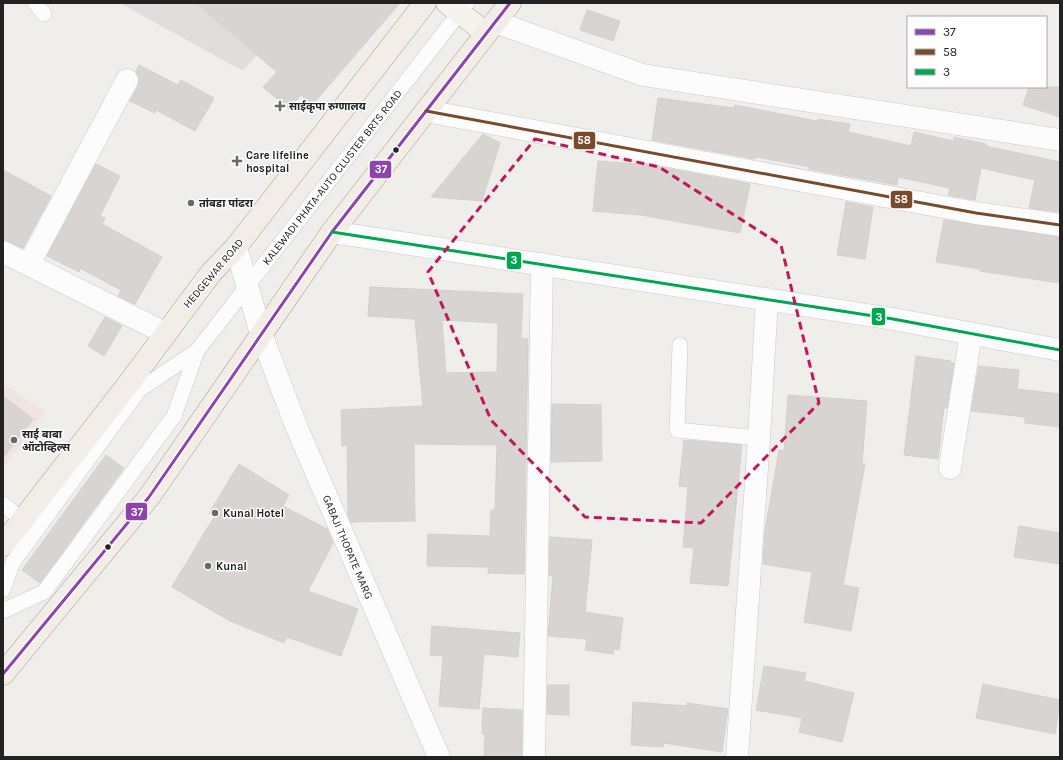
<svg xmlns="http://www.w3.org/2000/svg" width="1063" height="760" viewBox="0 0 1063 760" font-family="Karla,'Noto Sans Devanagari',sans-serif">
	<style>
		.residential { fill: #dfdedc }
		.commercial { fill: #f1e3e1 }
		.building { fill: #d7d4d2; stroke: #d3d0cc; fill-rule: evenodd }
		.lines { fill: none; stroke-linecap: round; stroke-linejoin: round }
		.lane-casing { stroke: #c9c8c7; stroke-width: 16 }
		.street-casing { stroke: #c9c8c7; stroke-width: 23 }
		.secondary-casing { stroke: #999a82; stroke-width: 23 }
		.primary-casing { stroke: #a79c86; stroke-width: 23 }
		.lane { stroke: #fdfcfc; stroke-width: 15 }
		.street { stroke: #fdfcfc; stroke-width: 22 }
		.secondary { stroke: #f4f4ed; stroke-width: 22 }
		.primary { stroke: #f3ede7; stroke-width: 22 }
		.bus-1-casing { stroke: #fff; stroke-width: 6 }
		.bus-2-casing { stroke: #fff; stroke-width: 6 }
		.bus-3-casing { stroke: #fff; stroke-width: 6 }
		.bus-1 { stroke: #8e44ad; stroke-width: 3 }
		.bus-2 { stroke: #7a4b2a; stroke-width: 3 }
		.bus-3 { stroke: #00a651; stroke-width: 3 }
		.marked { fill: none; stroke: #c2185b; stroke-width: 3; stroke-dasharray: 8 5; stroke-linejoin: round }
		.poi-dot { fill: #6a6968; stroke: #fff; stroke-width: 1.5 }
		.bus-dot { fill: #222; stroke: #fff; stroke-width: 1.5 }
		.labels { text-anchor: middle; stroke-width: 3; stroke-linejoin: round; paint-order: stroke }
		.poi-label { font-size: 11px; font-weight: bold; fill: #222; stroke: #fff; text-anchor: start }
		.street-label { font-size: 11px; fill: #222; stroke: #fff }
		.line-badge { stroke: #fff; stroke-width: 1.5 }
		.badge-label { font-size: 11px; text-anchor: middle; font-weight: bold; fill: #fff }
	</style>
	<rect width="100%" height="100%" fill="#f0eeeb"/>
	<path class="residential" d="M 120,3 L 302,3 L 243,71 Z"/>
	<path class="commercial" d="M 3,383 L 45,412 L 3,468 Z"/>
	<path class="building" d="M 196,3 L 400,3 L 312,105 L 301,95 L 289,109 L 263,87 L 277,72 Z
		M 587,10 L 620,21 L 613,41 L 580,30 Z
		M 139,65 L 178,85 L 181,80 L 214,98 L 195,131 L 156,110 L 155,113 L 130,101 L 138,86 L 139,79 L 136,71 Z
		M 1029,87 L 1060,87 L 1060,117 L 1023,105 Z
		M 658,98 L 734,108 L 735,105 L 817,121 L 818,119 L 850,124 L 848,132 L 911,146 L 914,132 L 953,141 L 954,137 L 986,144 L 986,146 L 1060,162 L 1060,212 L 1029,208 L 1035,180 L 981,168 L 975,200 L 948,195 L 950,188 L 898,177 L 897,185 L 809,169 L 810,167 L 756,157 L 755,159 L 652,140 Z
		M 483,134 L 500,143 L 482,201 L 431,197 Z
		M 598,161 L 649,165 L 750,184 L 740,233 L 641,215 L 593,211 Z
		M 96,164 L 120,176 L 100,216 L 105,218 L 102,224 L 162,257 L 135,304 L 118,296 L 121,290 L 80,268 L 79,272 L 47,256 Z
		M 3,170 L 51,196 L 23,248 L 3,240 Z
		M 846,202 L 873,207 L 865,259 L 837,255 Z
		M 944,220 L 1060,237 L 1060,283 L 980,271 L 980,269 L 936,262 Z
		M 370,287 L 523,294 L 521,338 L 528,339 L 524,574 L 488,573 L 489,567 L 427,566 L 428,534 L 490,536 L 491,510 L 495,510 L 497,445 L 414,444 L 415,521 L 351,522 L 348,515 L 347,445 L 342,446 L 341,410 L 423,406 L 415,319 L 368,316 ZM 442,320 L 498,323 L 497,372 L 446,373 Z
		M 105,317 L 122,326 L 104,356 L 88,346 Z
		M 916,356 L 951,361 L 950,363 L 954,363 L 947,408 L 944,408 L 938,459 L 904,455 Z
		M 979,366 L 1019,370 L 1017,389 L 1060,394 L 1060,427 L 1025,423 L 1025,417 L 971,411 Z
		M 788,395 L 867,401 L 862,464 L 865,464 L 843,585 L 859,588 L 851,631 L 804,622 L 812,572 L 763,564 L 765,531 L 779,450 L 784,451 Z
		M 3,396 L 33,419 L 3,458 Z
		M 552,404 L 601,405 L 602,461 L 551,462 Z
		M 684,440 L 742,445 L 728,586 L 690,583 L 694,548 L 683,547 L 688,487 L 679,486 Z
		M 106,455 L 124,468 L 40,583 L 22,570 Z
		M 239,464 L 289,495 L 283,506 L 327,529 L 333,543 L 308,591 L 358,609 L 341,656 L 287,637 L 284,643 L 230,621 L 172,587 L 214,517 L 209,513 Z
		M 1019,526 L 1060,533 L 1060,564 L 1014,557 Z
		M 550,537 L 592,540 L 585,612 L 623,618 L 619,650 L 614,649 L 613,654 L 585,650 L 587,639 L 548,636 L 553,576 L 549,575 Z
		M 432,626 L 520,633 L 518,657 L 484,654 L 479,709 L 439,706 L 443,656 L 430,655 Z
		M 764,666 L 806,673 L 804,681 L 854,693 L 842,742 L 799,732 L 802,718 L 756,710 Z
		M 983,684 L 1060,700 L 1055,734 L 976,718 Z
		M 548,685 L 569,685 L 569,715 L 547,714 Z
		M 633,702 L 687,706 L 687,703 L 728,709 L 722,752 L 664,743 L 663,747 L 631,745 Z
		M 483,708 L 522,710 L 522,757 L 484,757 L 485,734 L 482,734 Z"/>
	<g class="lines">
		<defs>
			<path id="lane" d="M 35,3 L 44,14
				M 680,345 L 677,430 L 759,438
				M 3,504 L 22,520
				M 3,590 L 13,562 L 139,390 L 197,351 L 467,3
				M 3,611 L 44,592 L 174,416 L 197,351"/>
			<path id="street" d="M 495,22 L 643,75 L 1060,140
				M 426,111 L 976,213 L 1060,225
				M 332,232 L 893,319 L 1060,350
				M 236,247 L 261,334 L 297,428 L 439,757
				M 3,252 L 165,333
				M 29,264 L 127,80
				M 950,468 L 971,333
				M 534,757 L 542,264
				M 737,757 L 759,438 L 767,299"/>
			<path id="secondary" d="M 447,3 L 486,33"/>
			<path id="primary" d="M 3,545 L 126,387 L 211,273 L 236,247 L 425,3
				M 3,674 L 149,497 L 332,232 L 510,3"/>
		</defs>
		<use href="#lane" class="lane-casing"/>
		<use href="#street" class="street-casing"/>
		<use href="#secondary" class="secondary-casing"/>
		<use href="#primary" class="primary-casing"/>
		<use href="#lane" class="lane"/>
		<use href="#street" class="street"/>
		<use href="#secondary" class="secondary"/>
		<use href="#primary" class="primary"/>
		<defs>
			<path id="bus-1" d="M 3,674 L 149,497 L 332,232 L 510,3"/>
			<path id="bus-2" d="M 426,111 L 976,213 L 1060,225"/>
			<path id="bus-3" d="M 332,232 L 893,319 L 1060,350"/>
		</defs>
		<use href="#bus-1" class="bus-1-casing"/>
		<use href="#bus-2" class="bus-2-casing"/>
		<use href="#bus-3" class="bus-3-casing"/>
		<use href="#bus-1" class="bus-1"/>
		<use href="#bus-2" class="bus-2"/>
		<use href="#bus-3" class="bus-3"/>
	</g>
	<path class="marked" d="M 535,139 L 659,167 L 781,245 L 819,403 L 701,523 L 585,517 L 491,420 L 428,272 Z"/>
	<g class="poi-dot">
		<path d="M278 100h4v4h4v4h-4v4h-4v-4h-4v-4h4z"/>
		<path d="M235 155h4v4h4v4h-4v4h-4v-4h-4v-4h4z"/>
		<circle cx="191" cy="203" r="4"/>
		<circle cx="14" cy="440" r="4"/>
		<circle cx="215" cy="513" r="4"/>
		<circle cx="208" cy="566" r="4"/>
	</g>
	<g class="bus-dot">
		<circle cx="396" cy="150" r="3.5"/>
		<circle cx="108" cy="547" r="3.5"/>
	</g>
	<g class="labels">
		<g class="poi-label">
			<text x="289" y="110">साईकृपा रुग्णालय</text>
			<text x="246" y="159">Care lifeline<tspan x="246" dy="13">hospital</tspan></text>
			<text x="199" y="207">तांबडा पांढरा</text>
			<text x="22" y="438">साई बाबा<tspan x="22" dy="13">ऑटोव्हिल्स</tspan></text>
			<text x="223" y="517">Kunal Hotel</text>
			<text x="216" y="570">Kunal</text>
		</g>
		<g class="street-label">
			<text transform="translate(332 177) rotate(-52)" y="4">KALEWADI PHATA-AUTO CLUSTER BRTS ROAD</text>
			<text transform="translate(213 273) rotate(-50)" y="4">HEDGEWAR ROAD</text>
			<text transform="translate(348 547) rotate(67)" y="4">GABAJI THOPATE MARG</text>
		</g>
	</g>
	<g class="line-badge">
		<rect x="573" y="131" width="23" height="19" rx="4" fill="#7a4b2a"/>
		<rect x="369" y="160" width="23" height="19" rx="4" fill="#8e44ad"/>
		<rect x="890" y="190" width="23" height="19" rx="4" fill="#7a4b2a"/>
		<rect x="506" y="251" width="16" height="19" rx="4" fill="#00a651"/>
		<rect x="871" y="307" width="15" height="19" rx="4" fill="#00a651"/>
		<rect x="125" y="502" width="23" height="19" rx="4" fill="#8e44ad"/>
	</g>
	<g class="badge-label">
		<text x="584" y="144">58</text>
		<text x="381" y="173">37</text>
		<text x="901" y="203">58</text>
		<text x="514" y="264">3</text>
		<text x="879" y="321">3</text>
		<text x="137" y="516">37</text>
	</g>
	<rect width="1063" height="760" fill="none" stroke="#222222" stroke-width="8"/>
	<rect x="907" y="16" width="140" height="72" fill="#ffffff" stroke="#a7a7a7"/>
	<rect x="915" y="29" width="20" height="6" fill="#8e44ad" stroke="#a7a7a7"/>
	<text x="943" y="36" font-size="12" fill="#222222">37</text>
	<rect x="915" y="49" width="20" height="6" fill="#7a4b2a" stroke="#a7a7a7"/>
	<text x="943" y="56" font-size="12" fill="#222222">58</text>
	<rect x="915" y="69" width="20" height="6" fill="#00a651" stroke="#a7a7a7"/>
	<text x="943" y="76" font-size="12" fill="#222222">3</text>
</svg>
